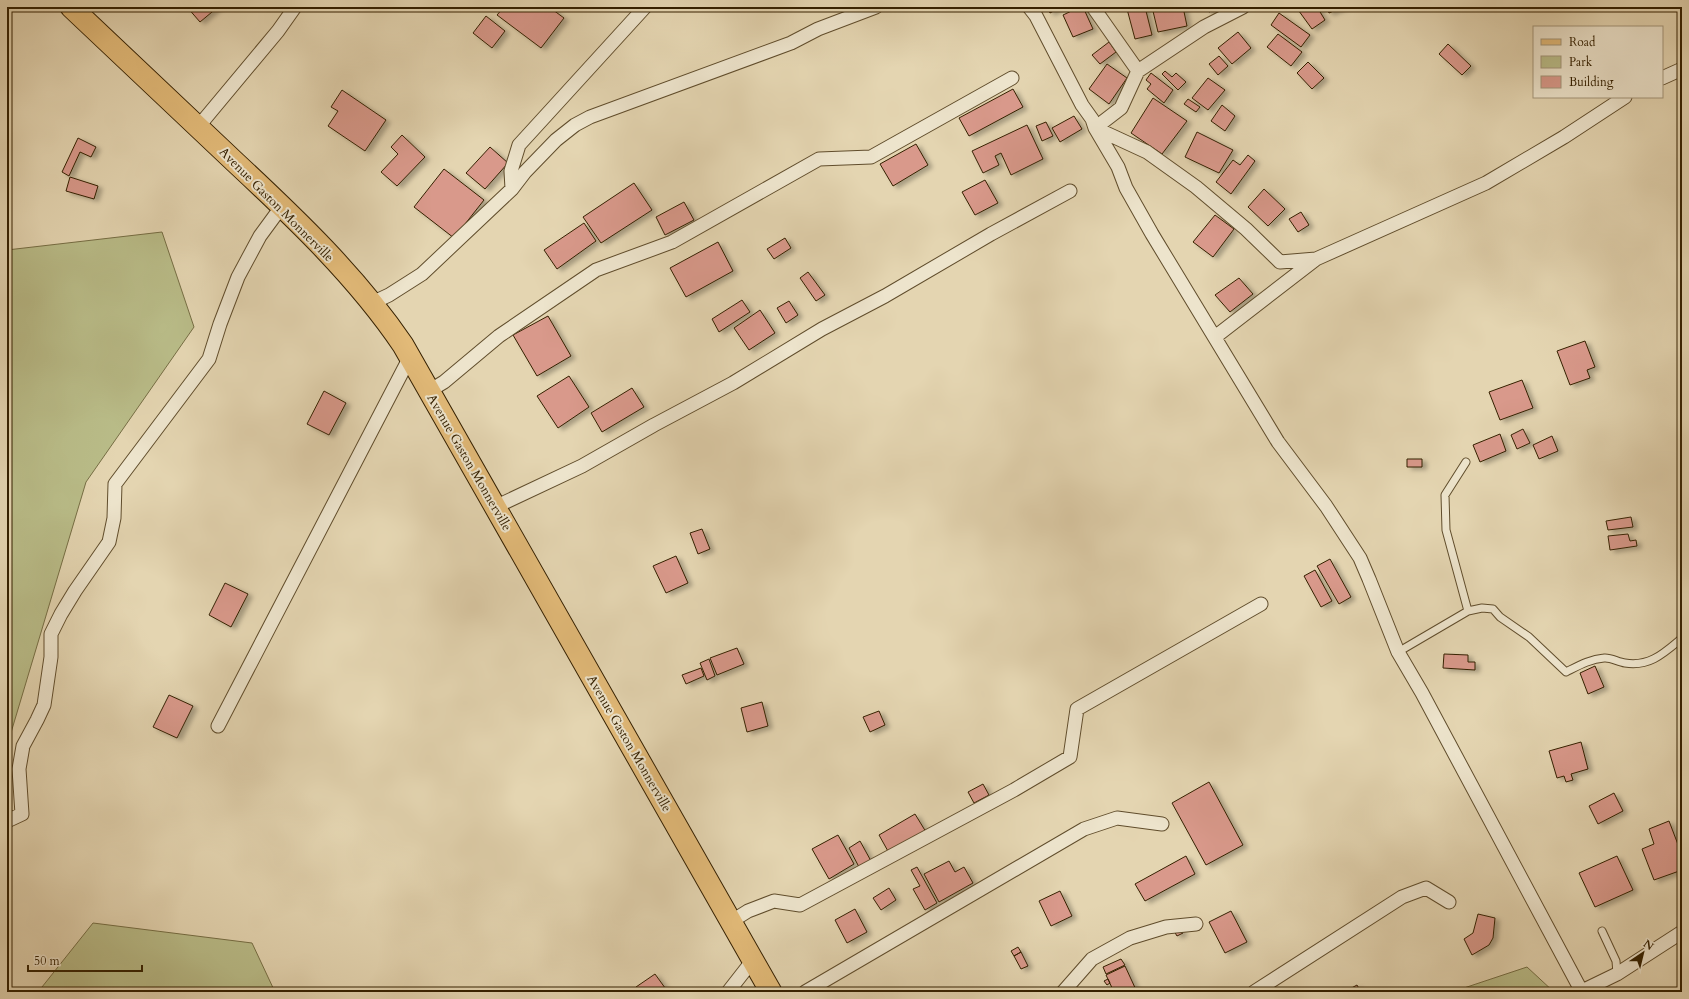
<svg xmlns="http://www.w3.org/2000/svg" width="1689" height="999" viewBox="0 0 1689 999" font-family="Cardo,serif">
	<style>
		.green { fill: #b9bc88; stroke: #766e44 }
		.building { fill: #d9998b; stroke: #342000; filter: url(#shadow) }
		.lines { fill: none; stroke-linecap: round; stroke-linejoin: round }
		.lane-casing { stroke: #604d2c; stroke-width: 9 }
		.street-casing { stroke: #604d2c; stroke-width: 15 }
		.primary-casing { stroke: #342000; stroke-width: 23 }
		.lane { stroke: #ede4cc; stroke-width: 7 }
		.street { stroke: #ede4cc; stroke-width: 13 }
		.primary { stroke: #e2ba78; stroke-width: 21 }
		.labels { text-anchor: middle; stroke-width: 4; stroke-linejoin: round; paint-order: stroke }
		.street-label { font-size: 13px; fill: #342000; stroke: #ede4cc }
	</style>
	<defs>
		<filter id="shadow"><feDropShadow dx="4.5" dy="2.5" stdDeviation="2" flood-color="#0004"/></filter>
	</defs>
	<rect width="100%" height="100%" fill="#e4d5b1"/>
	<filter id="stains"><feTurbulence type="fractalNoise" baseFrequency=".005" numOctaves="4"/><feColorMatrix values="0 0 0 0 .2 0 0 0 0 .09 0 0 0 0 .02 0 0 0 .5 -.17"/></filter>
	<radialGradient id="worn" r=".72"><stop offset=".6" stop-color="#630" stop-opacity="0"/><stop offset="1" stop-color="#630" stop-opacity=".3"/></radialGradient>
	<path class="green" d="M 162,232 L 194,327 L 86,482 L 7,746 L 7,250 Z
		M 93,923 L 252,943 L 275,992 L 38,992 Z
		M 1527,967 L 1554,992 L 1452,992 Z"/>
	<path class="building" d="M 187,7 L 218,7 L 200,22 Z
		M 504,7 L 549,7 L 564,18 L 541,48 L 497,15 Z
		M 1047,7 L 1061,7 L 1050,13 Z
		M 1080,7 L 1083,7 L 1093,29 L 1073,37 L 1063,15 Z
		M 1136,7 L 1145,7 L 1152,35 L 1135,39 L 1127,9 Z
		M 1152,7 L 1183,7 L 1187,26 L 1158,32 Z
		M 1206,7 L 1222,7 L 1209,12 Z
		M 1296,7 L 1317,7 L 1325,20 L 1312,29 Z
		M 1326,7 L 1343,7 L 1329,13 Z
		M 1279,13 L 1310,35 L 1301,47 L 1271,25 Z
		M 486,16 L 505,31 L 492,48 L 473,33 Z
		M 1238,32 L 1251,48 L 1232,64 L 1218,48 Z
		M 1278,34 L 1302,52 L 1291,66 L 1267,47 Z
		M 1109,42 L 1116,52 L 1100,64 L 1092,55 Z
		M 1448,44 L 1471,66 L 1462,75 L 1439,54 Z
		M 1219,56 L 1228,66 L 1218,75 L 1209,64 Z
		M 1308,62 L 1324,78 L 1312,89 L 1297,73 Z
		M 1107,64 L 1127,78 L 1109,104 L 1089,89 Z
		M 1165,71 L 1172,77 L 1176,73 L 1186,82 L 1178,90 L 1162,74 Z
		M 1151,73 L 1173,90 L 1164,103 L 1147,89 L 1151,84 L 1146,80 Z
		M 1208,78 L 1225,90 L 1208,110 L 1192,98 Z
		M 1013,89 L 1023,107 L 969,136 L 959,118 Z
		M 342,90 L 386,120 L 365,151 L 328,126 L 338,111 L 331,107 Z
		M 1153,98 L 1187,121 L 1162,154 L 1131,133 Z
		M 1188,99 L 1200,107 L 1196,112 L 1184,104 Z
		M 1222,105 L 1235,116 L 1225,131 L 1211,121 Z
		M 1074,116 L 1082,129 L 1060,142 L 1052,128 Z
		M 1046,122 L 1053,136 L 1042,141 L 1036,126 Z
		M 1027,125 L 1043,159 L 1011,175 L 1001,153 L 995,156 L 999,165 L 983,173 L 972,151 Z
		M 1197,132 L 1233,150 L 1219,173 L 1185,157 Z
		M 402,135 L 425,157 L 397,186 L 381,172 L 398,154 L 391,147 Z
		M 78,138 L 96,147 L 91,157 L 80,152 L 69,176 L 62,172 Z
		M 916,144 L 928,165 L 893,186 L 880,164 Z
		M 490,147 L 508,163 L 485,189 L 466,173 Z
		M 1248,155 L 1255,161 L 1231,194 L 1216,182 L 1233,160 L 1240,165 Z
		M 444,169 L 484,200 L 454,238 L 414,207 Z
		M 70,177 L 98,186 L 94,199 L 66,191 Z
		M 985,180 L 998,203 L 975,215 L 962,192 Z
		M 634,183 L 652,210 L 601,243 L 583,217 Z
		M 1264,189 L 1285,209 L 1268,226 L 1248,207 Z
		M 684,202 L 694,220 L 665,235 L 656,217 Z
		M 1301,212 L 1309,225 L 1298,232 L 1289,219 Z
		M 1215,215 L 1234,229 L 1213,257 L 1193,242 Z
		M 584,223 L 596,241 L 557,269 L 544,250 Z
		M 785,238 L 791,248 L 774,259 L 767,249 Z
		M 718,242 L 733,271 L 686,297 L 670,268 Z
		M 808,272 L 825,295 L 816,301 L 800,278 Z
		M 1239,278 L 1253,294 L 1230,312 L 1215,295 Z
		M 742,300 L 750,312 L 719,332 L 712,319 Z
		M 789,301 L 798,315 L 786,323 L 777,308 Z
		M 760,310 L 775,333 L 749,350 L 734,328 Z
		M 548,316 L 571,356 L 537,376 L 513,335 Z
		M 1585,341 L 1595,367 L 1587,370 L 1590,378 L 1570,385 L 1557,351 Z
		M 569,376 L 589,407 L 558,428 L 537,396 Z
		M 1522,380 L 1533,408 L 1500,420 L 1489,392 Z
		M 632,388 L 644,407 L 602,432 L 591,413 Z
		M 324,391 L 346,403 L 329,435 L 307,424 Z
		M 1523,429 L 1530,443 L 1517,449 L 1511,435 Z
		M 1500,434 L 1506,451 L 1480,462 L 1473,445 Z
		M 1552,436 L 1558,451 L 1539,459 L 1533,445 Z
		M 1407,459 L 1422,459 L 1422,467 L 1407,467 Z
		M 1631,517 L 1633,527 L 1608,530 L 1606,521 Z
		M 702,529 L 710,549 L 698,554 L 690,533 Z
		M 1628,534 L 1630,541 L 1636,540 L 1637,546 L 1610,550 L 1608,536 Z
		M 676,556 L 688,583 L 666,593 L 653,566 Z
		M 1330,559 L 1351,597 L 1339,604 L 1317,566 Z
		M 1315,570 L 1332,601 L 1321,607 L 1304,576 Z
		M 225,583 L 248,594 L 231,627 L 209,615 Z
		M 737,648 L 744,664 L 717,675 L 710,658 Z
		M 1444,654 L 1468,655 L 1468,662 L 1475,662 L 1475,670 L 1443,668 Z
		M 709,659 L 715,676 L 707,680 L 700,663 Z
		M 1595,666 L 1604,687 L 1588,694 L 1580,673 Z
		M 701,668 L 704,676 L 686,684 L 682,675 Z
		M 169,695 L 193,706 L 177,738 L 153,727 Z
		M 762,702 L 768,726 L 747,732 L 741,708 Z
		M 879,711 L 885,725 L 870,732 L 863,717 Z
		M 1581,742 L 1588,769 L 1571,774 L 1573,780 L 1566,782 L 1564,776 L 1557,778 L 1549,751 Z
		M 1209,782 L 1243,845 L 1206,865 L 1172,803 Z
		M 983,784 L 989,795 L 974,803 L 968,792 Z
		M 1614,793 L 1623,811 L 1598,824 L 1589,806 Z
		M 915,814 L 926,832 L 889,853 L 879,835 Z
		M 1669,821 L 1682,855 L 1682,870 L 1654,880 L 1642,849 L 1654,844 L 1649,829 Z
		M 838,835 L 854,864 L 829,879 L 812,849 Z
		M 860,841 L 871,861 L 859,867 L 849,848 Z
		M 1186,856 L 1195,874 L 1145,901 L 1135,884 Z
		M 1617,856 L 1633,890 L 1595,907 L 1579,873 Z
		M 949,861 L 955,872 L 964,867 L 973,883 L 939,902 L 924,874 Z
		M 917,867 L 937,903 L 925,910 L 913,889 L 920,886 L 911,870 Z
		M 889,888 L 896,900 L 881,910 L 873,898 Z
		M 1060,891 L 1072,916 L 1051,926 L 1039,901 Z
		M 855,909 L 867,932 L 847,943 L 835,920 Z
		M 1231,911 L 1247,942 L 1225,953 L 1209,922 Z
		M 1478,914 L 1495,918 L 1493,938 L 1489,945 L 1472,955 L 1464,939 L 1473,933 Z
		M 1179,927 L 1183,933 L 1177,936 L 1174,931 Z
		M 1018,947 L 1021,952 L 1014,956 L 1011,951 Z
		M 1021,952 L 1028,966 L 1021,969 L 1014,956 Z
		M 1121,959 L 1125,965 L 1106,974 L 1103,967 Z
		M 1125,966 L 1137,992 L 1114,992 L 1106,975 Z
		M 655,974 L 668,992 L 640,992 L 636,987 Z
		M 1108,979 L 1110,983 L 1107,985 L 1104,981 Z
		M 1357,985 L 1361,992 L 1344,992 Z
		M 1017,988 L 1019,992 L 1009,992 Z"/>
	<g class="lines">
		<defs>
			<path id="lane" d="M 1466,462 L 1445,495 L 1446,530 L 1468,611
				M 1398,652 L 1468,611 L 1482,608 L 1493,609 L 1500,617 L 1529,637 L 1566,672 C 1578,666 1590,659 1604,658 C 1610,657 1618,662 1625,663 C 1650,667 1664,653 1682,638
				M 1602,931 L 1616,961 L 1617,974"/>
			<path id="street" d="M 1029,7 L 1036,16 L 1082,105 L 1092,119 L 1095,128 L 1118,167 L 1126,188 L 1152,234 L 1278,442 L 1326,506 L 1360,558 L 1369,579 L 1398,652 L 1422,693 L 1582,992
				M 1093,7 L 1138,71 L 1121,108 L 1095,128 L 1147,152 L 1196,187 L 1246,229 L 1280,262 L 1316,259
				M 1138,71 L 1204,27 L 1243,7
				M 1662,78 L 1682,69
				M 198,127 L 278,31 L 295,7
				M 512,189 L 511,171 L 519,145 L 645,7
				M 372,303 L 389,295 L 422,274 L 512,189 L 525,172 L 556,140 L 575,125 L 590,117 L 791,43 L 818,29 L 876,7
				M 1215,337 L 1316,259 L 1486,183 L 1564,137 L 1625,97
				M 429,391 L 444,382 L 499,336 L 596,270 L 672,242 L 819,159 L 871,157 L 1012,78
				M 495,507 L 582,466 L 654,425 L 733,383 L 822,329 L 885,296 L 991,234 L 1070,191
				M 218,726 L 410,357
				M 7,821 L 22,814 L 19,769 L 23,746 L 37,720 L 44,705 L 51,657 L 51,634 L 61,614 L 75,591 L 109,542 L 114,518 L 115,484 L 209,359 L 220,324 L 238,277 L 260,236 L 282,206
				M 732,921 L 748,911 L 774,901 L 800,905 L 1014,790 L 1070,757 L 1077,709 L 1261,604
				M 1582,991 L 1617,974 L 1682,932
				M 728,992 L 753,960
				M 805,992 L 1084,829 L 1117,818 L 1162,824
				M 1063,992 L 1092,959 L 1130,938 L 1166,927 L 1196,924
				M 1254,992 L 1402,897 L 1426,888 L 1449,902"/>
			<path id="primary" d="M 71,7 C 126,59 181,111 236,163 C 296,219 357,277 403,345 L 771,992"/>
		</defs>
		<use href="#lane" class="lane-casing"/>
		<use href="#street" class="street-casing"/>
		<use href="#primary" class="primary-casing"/>
		<use href="#lane" class="lane"/>
		<use href="#street" class="street"/>
		<use href="#primary" class="primary"/>
	</g>
	<g class="labels">
		<g class="street-label">
			<text transform="translate(277 204) rotate(45)" y="5">Avenue Gaston Monnerville</text>
			<text transform="translate(470 462) rotate(60)" y="5">Avenue Gaston Monnerville</text>
			<text transform="translate(630 743) rotate(60)" y="5">Avenue Gaston Monnerville</text>
		</g>
	</g>
	<rect width="1689" height="999" fill="none" stroke="#e4d5b1" stroke-width="24"/>
	<rect x="8" y="8" width="1673" height="983" fill="none" stroke="#342000" stroke-width="2"/>
	<rect x="12" y="12" width="1665" height="975" fill="none" stroke="#342000"/>
	<rect x="1533" y="26" width="130" height="72" fill="#ede4cc" stroke="#a3967a"/>
	<rect x="1541" y="39" width="20" height="6" fill="#e2ba78" stroke="#a3967a"/>
	<text x="1569" y="46" font-size="12" fill="#342000">Road</text>
	<rect x="1541" y="56" width="20" height="12" fill="#b9bc88" stroke="#a3967a"/>
	<text x="1569" y="66" font-size="12" fill="#342000">Park</text>
	<rect x="1541" y="76" width="20" height="12" fill="#d9998b" stroke="#a3967a"/>
	<text x="1569" y="86" font-size="12" fill="#342000">Building</text>
	<g transform="translate(1643 953) rotate(35)" stroke="#ede4cc" stroke-width="3" paint-order="stroke">
	<path d="M0-3L7 15L0 10L-7 15Z" fill="#342000"/>
	<text y="-6" font-size="11" font-weight="bold" text-anchor="middle" fill="#342000">N</text>
	</g>
	<path d="M28 965v6h114v-6" fill="none" stroke="#342000" stroke-width="2"/>
	<text x="34" y="965" font-size="12" fill="#342000" stroke="#ede4cc" stroke-width="3" paint-order="stroke">50 m</text>
	<rect width="100%" height="100%" filter="url(#stains)"/>
	<rect width="100%" height="100%" fill="url(#worn)"/>
</svg>
